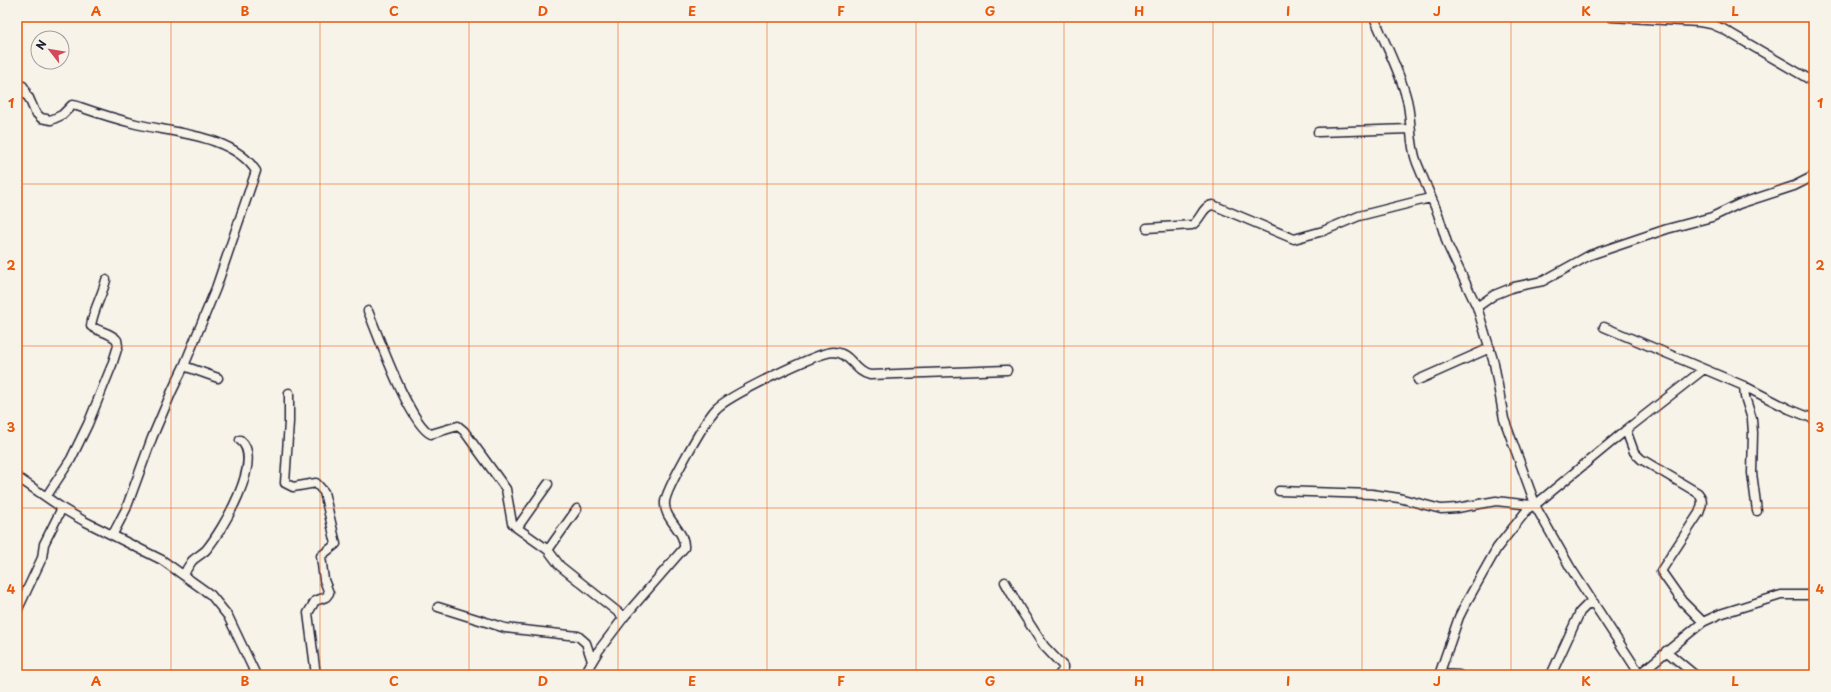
<svg xmlns="http://www.w3.org/2000/svg" width="1831" height="692" viewBox="0 0 1831 692" font-family="'Playpen Sans',sans-serif">
	<style>
		.lines { fill: none; stroke-linecap: round; stroke-linejoin: round }
		.minor-casing { stroke: #22223b; stroke-width: 11 }
		.minor { stroke: #f7f3e8; stroke-width: 8 }
		.grid { fill: none; stroke: #e8590c; stroke-width: 1; stroke-opacity: 0.55 }
		.neatline { fill: none; stroke: #e8590c; stroke-width: 1.5 }
		.grid-label { font-size: 13px; text-anchor: middle; font-weight: bold; fill: #e8590c }
	</style>
	<rect width="100%" height="100%" fill="#f7f3e8"/>
	<filter id="ink" filterUnits="userSpaceOnUse"><feTurbulence type="fractalNoise" baseFrequency=".025" numOctaves="2"/><feDisplacementMap in="SourceGraphic" scale="8" xChannelSelector="R" yChannelSelector="G"/><feConvolveMatrix kernelMatrix="1 2 1 2 8 2 1 2 1" color-interpolation-filters="sRGB"/></filter>
	<g filter="url(#ink)">
		<g class="lines">
			<defs>
				<path id="minor" d="M 1374,17 C 1385,44 1400,71 1407,100 C 1412,121 1409,143 1417,163 L 1438,214 L 1448,246 L 1477,307 L 1494,363 L 1504,419 L 1537,509 L 1570,567 L 1639,673
					M 1611,17 L 1699,22 L 1711,24 L 1723,29 L 1814,82
					M 17,85 L 23,86 L 25,89 L 25,94 L 29,98 L 35,112 L 41,118 L 51,120 L 62,115 L 72,105 L 77,106 C 97,113 116,119 136,124 C 174,133 233,135 256,171 L 216,288 L 184,366 L 172,391 L 152,438 L 126,509 L 113,534
					M 1318,132 L 1410,129
					M 1147,228 L 1192,225 C 1201,220 1202,206 1213,205 L 1294,239 L 1323,231 L 1359,216 L 1430,198
					M 1477,307 L 1494,295 L 1514,287 L 1543,281 L 1590,255 L 1667,229 L 1712,217 L 1739,204 L 1794,186 L 1814,176
					M 368,311 C 378,335 410,425 431,434 L 458,426 L 464,431 L 506,489 L 512,523 L 517,528 L 548,550 L 560,566 L 624,617
					M 1604,327 L 1704,369
					M 184,366 L 218,378
					M 1418,380 L 1490,348
					M 1744,386 L 1745,397 L 1752,419 L 1753,433 L 1752,473 L 1757,511
					M 289,393 L 289,422 L 285,483 L 293,487 L 316,483 L 324,492 L 336,544 L 321,556 L 324,580 L 329,593 L 326,597 L 315,601 L 308,613 L 316,675
					M 1626,430 L 1634,452 L 1641,459 L 1698,493 C 1704,500 1702,505 1699,513 L 1661,571 L 1682,601 L 1703,622
					M 17,477 L 65,510 L 84,521 L 162,560 L 211,595 L 228,616 L 256,675
					M 1279,491 L 1372,494 L 1399,498 L 1441,509 L 1457,508 L 1496,501 L 1531,505 L 1537,509
					M 46,497 L 71,459 L 88,424 L 112,365 L 118,346 L 117,340 C 110,332 99,332 91,326 C 93,310 102,296 106,280
					M 1535,505 L 1626,430 L 1704,369 L 1744,386 L 1789,409 L 1814,419
					M 517,528 L 548,484
					M 548,550 L 577,509
					M 184,575 C 186,570 189,565 192,561 C 196,557 202,554 206,550 C 222,531 265,459 240,440
					M 1005,582 L 1020,609 L 1044,646 L 1063,666 L 1063,670 L 1059,675
					M 438,607 L 505,628 L 578,636 L 586,643 L 592,661
					M 17,611 L 42,558 L 44,544 L 62,508
					M 1666,651 L 1695,675
					M 1439,674 L 1459,675
					M 584,675 L 599,650 L 624,617 L 684,548 C 686,531 663,519 665,502 C 666,489 706,419 716,409 C 728,396 816,353 833,352 C 851,352 854,372 870,375 L 1007,370
					M 1439,675 L 1459,617 L 1466,603 L 1497,548 L 1531,505
					M 1551,675 L 1580,612 L 1588,604 L 1594,603
					M 1638,675 L 1703,622 L 1720,614 L 1781,595 L 1814,595"/>
			</defs>
			<use href="#minor" class="minor-casing"/>
			<use href="#minor" class="minor"/>
		</g>
	</g>
	<path class="grid" d="M 171,17 L 171,675M 320,17 L 320,675M 469,17 L 469,675M 618,17 L 618,675M 767,17 L 767,675M 916,17 L 916,675M 1064,17 L 1064,675M 1213,17 L 1213,675M 1362,17 L 1362,675M 1511,17 L 1511,675M 1660,17 L 1660,675M 17,184 L 1814,184M 17,346 L 1814,346M 17,508 L 1814,508"/>
	<rect width="1831" height="692" fill="none" stroke="#f7f3e8" stroke-width="44"/>
	<g transform="translate(50 50) rotate(301)"><circle r="19" fill="#f7f3e8" stroke="#a29fa3"/>
	<path d="M0-3L7 15L0 10L-7 15Z" fill="#d1495b"/>
	<text y="-6" font-size="11" font-weight="bold" text-anchor="middle" fill="#22223b">N</text>
	</g>
	<rect x="22" y="22" width="1787" height="648" class="neatline"/>
	<g class="grid-label">
		<text x="96" y="16">A</text>
		<text x="245" y="16">B</text>
		<text x="394" y="16">C</text>
		<text x="543" y="16">D</text>
		<text x="692" y="16">E</text>
		<text x="841" y="16">F</text>
		<text x="990" y="16">G</text>
		<text x="1139" y="16">H</text>
		<text x="1288" y="16">I</text>
		<text x="1437" y="16">J</text>
		<text x="1586" y="16">K</text>
		<text x="1735" y="16">L</text>
		<text x="11" y="108">1</text>
		<text x="1820" y="108">1</text>
		<text x="11" y="270">2</text>
		<text x="1820" y="270">2</text>
		<text x="11" y="432">3</text>
		<text x="1820" y="432">3</text>
		<text x="11" y="594">4</text>
		<text x="1820" y="594">4</text>
		<text x="96" y="686">A</text>
		<text x="245" y="686">B</text>
		<text x="394" y="686">C</text>
		<text x="543" y="686">D</text>
		<text x="692" y="686">E</text>
		<text x="841" y="686">F</text>
		<text x="990" y="686">G</text>
		<text x="1139" y="686">H</text>
		<text x="1288" y="686">I</text>
		<text x="1437" y="686">J</text>
		<text x="1586" y="686">K</text>
		<text x="1735" y="686">L</text>
	</g>
</svg>
